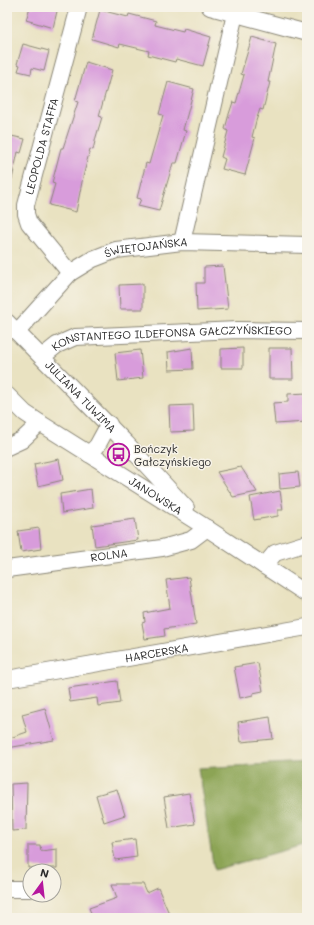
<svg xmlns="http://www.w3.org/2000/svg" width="314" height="925" viewBox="0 0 314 925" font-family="Mali,sans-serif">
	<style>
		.forest { fill: #8ca454; stroke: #5c6840 }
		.building { fill: #d89cdb }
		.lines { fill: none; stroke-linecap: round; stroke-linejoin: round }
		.minor-casing { stroke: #8a8676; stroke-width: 18 }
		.minor { stroke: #fff; stroke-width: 16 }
		.labels { text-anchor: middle; stroke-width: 3; stroke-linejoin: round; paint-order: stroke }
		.street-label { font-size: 11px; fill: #2b2b2b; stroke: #f7f3e8 }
		.poi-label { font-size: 11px; fill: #2b2b2b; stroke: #f7f3e8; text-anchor: start }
	</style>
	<rect width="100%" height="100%" fill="#f7f3e8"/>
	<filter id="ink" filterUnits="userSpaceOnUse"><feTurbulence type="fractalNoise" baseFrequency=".025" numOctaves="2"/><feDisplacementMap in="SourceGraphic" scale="8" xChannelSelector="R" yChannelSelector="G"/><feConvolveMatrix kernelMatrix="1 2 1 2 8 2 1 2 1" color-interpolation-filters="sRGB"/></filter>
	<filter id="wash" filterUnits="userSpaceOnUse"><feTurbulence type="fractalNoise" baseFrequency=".012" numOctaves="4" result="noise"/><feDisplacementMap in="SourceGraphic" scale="16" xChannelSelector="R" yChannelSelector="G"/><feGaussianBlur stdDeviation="0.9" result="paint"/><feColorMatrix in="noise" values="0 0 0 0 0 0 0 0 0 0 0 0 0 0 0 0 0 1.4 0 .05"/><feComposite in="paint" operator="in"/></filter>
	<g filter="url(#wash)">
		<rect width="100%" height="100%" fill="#e9e2c1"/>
		<path class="forest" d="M 307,762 L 307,844 L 214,870 L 198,768 Z"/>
		<g id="blocks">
			<path class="building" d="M 30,7 L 58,7 L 53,28 L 26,20 Z
				M 100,10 L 128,17 L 129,14 L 156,21 L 155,25 L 183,32 L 184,29 L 211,37 L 203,66 L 176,59 L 175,62 L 148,55 L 149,51 L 120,44 L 119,47 L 92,39 Z
				M 252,37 L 276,44 L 268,82 L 270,82 L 263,110 L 260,109 L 256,121 L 252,137 L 255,138 L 245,175 L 222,169 L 225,159 L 221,157 L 228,131 L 225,129 L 229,114 L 233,102 L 236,103 L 244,75 L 241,74 Z
				M 23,44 L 49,51 L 44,71 L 32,68 L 31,74 L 18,71 L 20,65 L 17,64 Z
				M 86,62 L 112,70 L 99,116 L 102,117 L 96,137 L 93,150 L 90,149 L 83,177 L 76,212 L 49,205 L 55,184 L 52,183 L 61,148 L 63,148 L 78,102 L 75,101 Z
				M 168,82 L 194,89 L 183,130 L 186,131 L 177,163 L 173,163 L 159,211 L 138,206 L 141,199 L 137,198 L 146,163 L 149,164 L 163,115 L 159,114 Z
				M 7,135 L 25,139 L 21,153 L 18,152 L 12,179 L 7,178 Z
				M 223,266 L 228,309 L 197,311 L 196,283 L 204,283 L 204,267 Z
				M 143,284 L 143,309 L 120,309 L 119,285 Z
				M 192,348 L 193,369 L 169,370 L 168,352 Z
				M 243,348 L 243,368 L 221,368 L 221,349 Z
				M 269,348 L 292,348 L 293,379 L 269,379 Z
				M 140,350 L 143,378 L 118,381 L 115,353 Z
				M 307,393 L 307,422 L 275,424 L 273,403 L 288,402 L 288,394 Z
				M 193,405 L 194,431 L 170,432 L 169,406 Z
				M 59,459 L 63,480 L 38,486 L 34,464 Z
				M 241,467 L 257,492 L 233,497 L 217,472 Z
				M 298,472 L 300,487 L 280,489 L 279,474 Z
				M 91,489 L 93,508 L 62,513 L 60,494 Z
				M 280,491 L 283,510 L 278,510 L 278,516 L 254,520 L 250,497 Z
				M 135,519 L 138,540 L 95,546 L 92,525 Z
				M 39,528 L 41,549 L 21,552 L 18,531 Z
				M 189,577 L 196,624 L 164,629 L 165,636 L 145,639 L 142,623 L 145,622 L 144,613 L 170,608 L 166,580 Z
				M 258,663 L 263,691 L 253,693 L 253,695 L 240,698 L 234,667 Z
				M 117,681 L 120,703 L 98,706 L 97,698 L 70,702 L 68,688 Z
				M 45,708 L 54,740 L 7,748 L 7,739 L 27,732 L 22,714 Z
				M 270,717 L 273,739 L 241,742 L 238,722 Z
				M 27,783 L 26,830 L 12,831 L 11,784 Z
				M 117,789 L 125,815 L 104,822 L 96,795 Z
				M 189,793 L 195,824 L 169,828 L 164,797 Z
				M 135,839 L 137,857 L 115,860 L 112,842 Z
				M 28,845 L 40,845 L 41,851 L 57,849 L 57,868 L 28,868 Z
				M 112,884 L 143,884 L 147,893 L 158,888 L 171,918 L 93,918 L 89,908 L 117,898 Z"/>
		</g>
	</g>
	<g filter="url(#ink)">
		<use href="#blocks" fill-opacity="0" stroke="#8a8676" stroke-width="1"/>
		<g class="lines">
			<defs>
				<g id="minor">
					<path d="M 210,7 L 307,33"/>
					<path d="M 182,242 L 235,14"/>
					<path id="s1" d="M 70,273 L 29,223 L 26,214 L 26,205 L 79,7"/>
					<path id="s2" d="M 7,322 L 126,443 L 186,508"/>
					<path id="s3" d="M 17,332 L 70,273 L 93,259 L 116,250 L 182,242 L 307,245"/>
					<path id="s4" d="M 42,357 L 57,345 L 75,337 L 238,330 L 307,331"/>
					<path id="s5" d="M 7,395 L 25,413 L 40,423 L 202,525 L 307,594"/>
					<path d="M 7,447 L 22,440 L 40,423"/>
					<path d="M 89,454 L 97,446 L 109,424"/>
					<path d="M 264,566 L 275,553 L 307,543"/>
					<path id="s6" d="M 7,569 L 162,548 L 191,540 L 207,528"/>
					<path id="s7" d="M 7,679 L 307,627"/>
					<path d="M 7,889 L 30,889"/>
				</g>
			</defs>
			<use href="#minor" class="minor-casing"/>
			<use href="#minor" class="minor"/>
		</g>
	</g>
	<defs>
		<symbol id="bus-ring" viewBox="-11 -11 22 22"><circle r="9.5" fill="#f7f3e8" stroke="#b5179e" stroke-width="1.5"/><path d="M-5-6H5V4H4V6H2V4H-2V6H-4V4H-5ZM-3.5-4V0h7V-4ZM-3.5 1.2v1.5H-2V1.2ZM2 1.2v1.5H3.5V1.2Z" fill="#b5179e"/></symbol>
	</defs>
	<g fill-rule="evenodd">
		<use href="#bus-ring" x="106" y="442" width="25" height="25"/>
	</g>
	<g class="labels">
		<g class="street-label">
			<text dy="4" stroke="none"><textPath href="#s1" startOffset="144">LEOPOLDA STAFFA</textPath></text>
			<text dy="4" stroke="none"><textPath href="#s3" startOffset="161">ŚWIĘTOJAŃSKA</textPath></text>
			<text dy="4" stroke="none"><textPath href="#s4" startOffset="135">KONSTANTEGO ILDEFONSA GAŁCZYŃSKIEGO</textPath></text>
			<text dy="4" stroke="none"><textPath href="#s2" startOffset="105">JULIANA TUWIMA</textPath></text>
			<text dy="4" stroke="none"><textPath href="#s5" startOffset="180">JANOWSKA</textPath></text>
			<text dy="4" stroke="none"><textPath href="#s6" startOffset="103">ROLNA</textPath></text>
			<text dy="4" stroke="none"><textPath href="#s7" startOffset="152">HARCERSKA</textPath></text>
		</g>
		<g class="poi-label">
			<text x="134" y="453">Bończyk<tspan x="134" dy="13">Gałczyńskiego</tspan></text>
		</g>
	</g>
	<rect width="314" height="925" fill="none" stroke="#f7f3e8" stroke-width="24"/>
	<g transform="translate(42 883) rotate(15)"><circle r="19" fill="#f7f3e8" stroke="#a5a39c"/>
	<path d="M0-3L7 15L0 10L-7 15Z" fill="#b5179e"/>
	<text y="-6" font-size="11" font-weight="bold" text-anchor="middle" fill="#2b2b2b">N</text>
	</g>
</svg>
